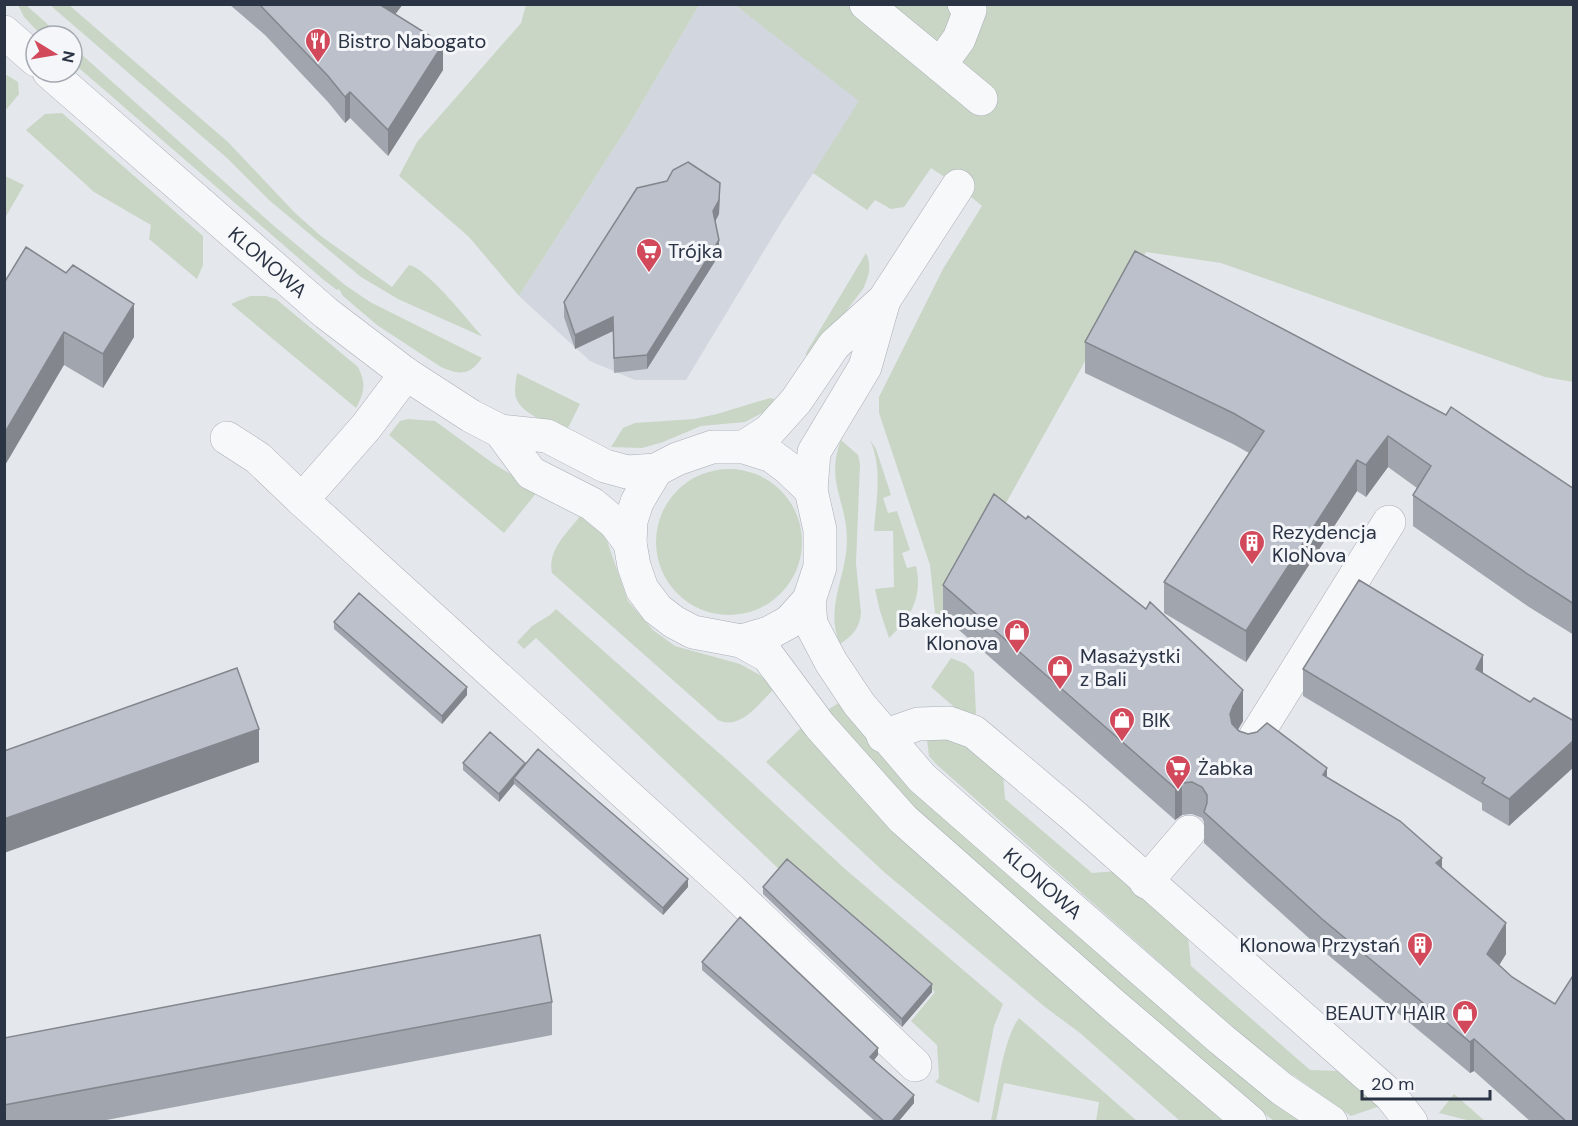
<svg xmlns="http://www.w3.org/2000/svg" width="1578" height="1126" viewBox="0 0 1578 1126" font-family="'DM Sans',sans-serif">
	<style>
		.built { fill: #d2d6de }
		.green { fill: #c9d6c5 }
		.lines { fill: none; stroke-linecap: round; stroke-linejoin: round }
		.minor-casing { stroke: #a9aeb7; stroke-width: 34 }
		.minor { stroke: #f7f8fa; stroke-width: 33 }
		.wall { fill: #a1a5ae }
		.shaded-wall { fill: #83868d }
		.building { fill: #bbc0ca; stroke: #83868d; stroke-width: 1.5 }
		.labels { text-anchor: middle; stroke-width: 6; stroke-linejoin: round; paint-order: stroke }
		.poi-label { font-size: 20px; fill: #2b3445; stroke: #f4f6f9; text-anchor: start }
		.street-label { font-size: 20px; fill: #2b3445; stroke: #f4f6f9 }
	</style>
	<rect width="100%" height="100%" fill="#e4e7ec"/>
	<path class="built" d="M 699,5 L 735,5 L 860,101 L 782,221 L 686,380 L 635,380 L 590,361 L 519,296 L 630,123 Z"/>
	<path class="green" d="M 18,5 L 26,5 L 61,36 L 42,36 L 24,17 Z
		M 50,5 L 69,5 L 228,142 L 295,213 L 321,236 L 392,287 L 409,265 C 428,269 468,321 483,337 L 398,299 L 361,277 L 269,200 L 227,158 Z
		M 526,5 L 699,5 L 630,123 L 519,296 L 469,237 L 399,176 L 417,142 L 521,23 Z
		M 735,5 L 1573,5 L 1573,382 L 1545,377 L 1221,263 L 1146,252 L 943,616 L 935,613 L 930,565 L 879,413 L 879,397 L 943,269 L 982,206 L 958,186 L 931,168 L 904,207 L 891,209 L 875,200 L 867,210 L 813,173 L 859,101 Z
		M 72,46 L 274,226 L 345,285 L 370,302 L 482,358 C 469,376 460,375 441,367 L 377,325 L 343,296 L 339,289 L 337,290 L 325,281 L 72,62 Z
		M 5,74 L 18,82 L 19,94 L 6,110 Z
		M 62,113 L 203,236 L 203,265 L 197,279 L 149,239 L 151,225 L 94,192 L 26,130 L 45,114 Z
		M 5,176 L 24,185 L 5,218 Z
		M 866,253 C 872,266 869,276 863,289 L 808,361 L 806,353 Z
		M 250,296 L 266,296 L 276,299 L 358,367 C 366,383 365,392 356,408 L 231,304 Z
		M 517,373 L 580,404 L 567,430 C 550,423 516,414 515,392 C 515,386 516,379 517,373 Z
		M 770,398 L 778,400 L 770,409 L 745,422 L 701,426 L 663,442 L 642,448 L 611,447 L 623,428 L 635,423 L 694,419 L 717,414 Z
		M 408,419 L 435,421 L 494,464 L 538,491 L 504,533 L 389,435 L 400,421 Z
		M 841,440 L 858,455 L 860,464 L 856,564 L 861,613 C 860,628 852,636 840,644 C 824,608 847,576 847,540 C 847,501 825,482 841,440 Z
		M 870,440 L 876,449 L 891,495 L 883,498 L 888,513 L 897,511 L 910,550 L 902,553 L 907,568 L 916,566 C 923,596 911,618 889,638 L 880,611 L 875,589 L 894,587 L 893,531 L 874,531 C 876,501 883,468 870,440 Z
		M656 542a73 73 0 1 1 146 0a73 73 0 1 1-146 0Z
		M 581,515 L 597,527 L 607,541 L 628,601 L 653,630 L 675,646 L 740,664 L 760,675 L 774,689 C 759,703 741,731 718,720 L 552,573 C 547,550 568,532 581,515 Z
		M 556,609 L 737,769 L 844,868 L 1003,1004 L 994,1026 L 979,1103 L 935,1082 L 939,1078 L 937,1045 L 911,1021 L 935,992 L 788,863 L 780,870 L 536,638 L 524,649 L 517,642 L 532,626 L 550,615 Z
		M 951,658 L 966,664 L 974,672 L 976,713 L 974,716 L 959,711 L 931,687 Z
		M 840,702 L 1306,1121 L 1274,1121 L 1223,1081 L 920,816 L 826,711 Z
		M 803,726 L 856,792 L 893,829 L 1228,1121 L 1180,1121 L 1080,1033 L 1045,1007 L 884,872 L 766,762 Z
		M 953,737 L 1003,773 L 1005,799 L 1092,873 L 1118,871 L 1188,937 L 1191,966 L 1310,1070 L 1340,1071 L 1380,1106 L 1351,1116 L 1287,1071 L 1239,1033 L 936,764 L 929,756 L 927,740 L 929,738 Z
		M 1019,1018 L 1137,1121 L 1096,1121 L 1099,1102 L 1004,1083 L 996,1121 L 991,1121 C 997,1093 1003,1039 1019,1018 Z
		M 1454,1094 L 1485,1121 L 1471,1121 L 1439,1113 Z"/>
	<g class="lines">
		<defs>
			<g id="minor">
				<path d="M 866,4 L 940,65"/>
				<path d="M 964,4 L 970,10 L 959,39 L 940,65 L 981,99"/>
				<path d="M 4,32 L 36,60"/>
				<path id="s1" d="M 49,72 L 326,313 L 406,374 L 471,416 L 500,431 L 547,436 L 605,466 L 627,472 L 656,470"/>
				<path d="M 406,374 L 366,427 L 302,500 L 728,887 L 915,1065"/>
				<path d="M 500,431 L 531,473 L 592,504 L 615,523 L 630,543"/>
				<path d="M 227,438 L 258,458 L 302,500"/>
				<path d="M 712,447 L 744,447 L 772,456 L 788,468 L 811,490 L 820,530 L 820,567 L 809,600 L 789,622 L 769,633 L 741,641 L 693,632 L 674,622 L 657,609 L 642,589 L 634,566 L 630,543 L 631,521 L 637,502 L 656,470 L 677,459 Z"/>
				<path d="M 744,447 L 769,431 L 796,401 L 834,345 L 884,300 L 958,186"/>
				<path d="M 811,490 L 814,452 L 865,367 L 884,300"/>
				<path id="s2" d="M 809,600 L 811,624 L 831,662 L 859,704 L 922,778 L 1221,1039 L 1282,1089 L 1331,1122"/>
				<path d="M 741,641 L 768,656 L 820,726 L 903,819 L 1111,1003 L 1250,1122"/>
				<path d="M 883,736 L 918,724 L 949,723 L 974,732 L 1075,817 L 1391,1096 L 1411,1122"/>
				<path d="M 1249,747 L 1389,522"/>
				<path d="M 1146,882 L 1189,832"/>
			</g>
		</defs>
		<use href="#minor" class="minor-casing"/>
		<use href="#minor" class="minor"/>
	</g>
	<path class="wall" d="M 229,4 L 403,4 L 395,14 L 443,70 L 388,156 L 350,118 L 345,123 L 328,102 L 265,35 Z
		M 667,181 L 720,198 L 719,214 L 715,222 L 719,255 L 647,369 L 614,373 L 613,331 L 575,349 L 564,317 L 564,302 Z
		M 4,283 L 134,337 L 103,388 L 64,365 Z
		M 1085,342 L 1574,489 L 1574,635 L 1529,607 L 1413,526 L 1413,495 L 1417,488 L 1388,467 L 1366,497 L 1357,491 L 1246,662 L 1164,613 L 1164,582 L 1249,453 L 1233,444 L 1085,373 Z
		M 943,585 L 1243,721 L 1238,730 L 1239,731 L 1327,778 L 1442,867 L 1506,954 L 1499,965 L 1512,977 L 1555,1004 L 1574,1122 L 1531,1122 L 1474,1071 L 1470,1073 L 1322,950 L 1204,843 L 1204,822 L 1202,818 L 1192,814 L 1182,815 L 1175,820 L 943,616 Z
		M 334,622 L 467,695 L 442,724 L 334,629 Z
		M 1303,669 L 1483,673 L 1530,702 L 1509,826 L 1482,810 L 1482,803 L 1303,696 Z
		M 463,763 L 525,763 L 688,887 L 663,915 L 514,784 L 499,802 L 463,770 Z
		M 763,887 L 932,992 L 902,1027 L 763,894 Z
		M 702,962 L 878,1055 L 874,1060 L 914,1103 L 898,1122 L 876,1122 L 702,970 Z
		M 552,1002 L 552,1035 L 96,1122 L 4,1122 L 4,1038 Z"/>
	<path class="shaded-wall" d="M 383,4 L 403,4 L 382,32 L 382,6 Z
		M 443,44 L 443,70 L 388,156 L 388,130 Z
		M 350,92 L 350,118 L 345,123 L 345,97 Z
		M 720,183 L 719,214 L 713,225 L 713,211 Z
		M 719,240 L 719,255 L 647,369 L 647,355 Z
		M 134,304 L 134,337 L 103,388 L 103,354 Z
		M 613,317 L 613,331 L 575,349 L 575,335 Z
		M 64,332 L 64,365 L 4,467 L 4,434 Z
		M 1388,436 L 1388,467 L 1366,497 L 1366,465 Z
		M 1357,460 L 1357,491 L 1246,662 L 1246,631 Z
		M 1483,655 L 1483,682 L 1476,669 Z
		M 467,687 L 467,695 L 442,724 L 442,716 Z
		M 1243,690 L 1243,721 L 1233,737 L 1230,714 L 1233,706 Z
		M 259,729 L 259,762 L 4,853 L 4,819 Z
		M 1574,740 L 1574,767 L 1509,826 L 1509,799 Z
		M 525,763 L 514,778 L 514,784 L 499,802 L 499,794 Z
		M 1327,768 L 1327,799 L 1323,775 Z
		M 1182,783 L 1182,815 L 1175,820 L 1175,788 Z
		M 1442,858 L 1442,889 L 1436,863 Z
		M 688,879 L 688,887 L 663,915 L 663,908 Z
		M 1506,923 L 1506,954 L 1487,985 L 1487,954 Z
		M 932,984 L 932,992 L 902,1027 L 902,1019 Z
		M 1474,1039 L 1474,1071 L 1470,1073 L 1470,1042 Z
		M 878,1048 L 878,1055 L 870,1065 L 870,1057 Z
		M 914,1095 L 914,1103 L 898,1122 L 891,1122 Z"/>
	<path class="building" d="M 259,4 L 383,4 L 382,6 L 443,44 L 388,130 L 350,92 L 345,97 L 328,76 Z
		M 688,162 L 720,183 L 719,200 L 713,211 L 719,240 L 647,355 L 614,358 L 613,317 L 575,335 L 564,302 L 637,188 L 667,181 L 673,170 Z
		M 26,247 L 66,273 L 73,265 L 134,304 L 103,354 L 64,332 L 4,434 L 4,283 Z
		M 1135,251 L 1446,415 L 1451,407 L 1574,489 L 1574,604 L 1529,575 L 1413,495 L 1431,466 L 1388,436 L 1366,465 L 1357,460 L 1246,631 L 1164,582 L 1264,431 L 1233,413 L 1085,342 Z
		M 994,494 L 1026,519 L 1028,516 L 1146,609 L 1150,602 L 1243,690 L 1233,706 L 1230,714 L 1232,724 L 1239,731 L 1248,734 L 1257,732 L 1267,723 L 1327,768 L 1323,775 L 1400,821 L 1442,858 L 1436,863 L 1506,923 L 1487,954 L 1512,977 L 1555,1004 L 1574,974 L 1573,1122 L 1567,1122 L 1474,1039 L 1470,1042 L 1322,919 L 1204,812 L 1207,803 L 1207,795 L 1202,787 L 1192,782 L 1182,783 L 1175,788 L 943,585 Z
		M 1359,580 L 1483,655 L 1476,669 L 1530,702 L 1534,698 L 1574,721 L 1574,740 L 1509,799 L 1482,783 L 1485,778 L 1303,669 Z
		M 359,593 L 467,687 L 442,716 L 334,622 Z
		M 237,668 L 259,729 L 4,819 L 4,751 Z
		M 490,732 L 525,763 L 499,794 L 463,763 Z
		M 538,749 L 688,879 L 663,908 L 514,778 Z
		M 787,859 L 932,984 L 902,1019 L 763,887 Z
		M 740,917 L 878,1048 L 870,1057 L 914,1095 L 891,1122 L 885,1122 L 702,962 Z
		M 540,935 L 552,1002 L 4,1105 L 4,1038 Z"/>
	<defs>
		<symbol id="restaurant-pin" viewBox="-11 -11 22 30"><path d="M0 17L-7.5 6A9.5 9.5 0 1 1 7.5 6Z" fill="#d1495b" stroke="#f4f6f9"/><path d="M-5-6h1v4h1v-4h1v4h1v-4h1v5L-1.5 .5V6h-2V.5L-5-1ZM5-6V6H3V1.5H1.5Q1.5-4 5-6Z" fill="#fff"/></symbol>
		<symbol id="supermarket-pin" viewBox="-11 -11 22 30"><path d="M0 17L-7.5 6A9.5 9.5 0 1 1 7.5 6Z" fill="#d1495b" stroke="#f4f6f9"/><path d="M-6-5.5h2.5l.6 2H6L4.5 2H-2.5L-4.4-4H-6ZM-1.5 3.2a1.3 1.3 0 1 0 .1 0ZM3 3.2a1.3 1.3 0 1 0 .1 0Z" fill="#fff"/></symbol>
		<symbol id="building-pin" viewBox="-11 -11 22 30"><path d="M0 17L-7.5 6A9.5 9.5 0 1 1 7.5 6Z" fill="#d1495b" stroke="#f4f6f9"/><path d="M-4-6H4V6H1V3H-1V6H-4ZM-2.5-4.3h1.7v1.8h-1.7ZM.8-4.3h1.7v1.8H.8ZM-2.5-1h1.7V.8h-1.7ZM.8-1h1.7V.8H.8Z" fill="#fff"/></symbol>
		<symbol id="shop-pin" viewBox="-11 -11 22 30"><path d="M0 17L-7.5 6A9.5 9.5 0 1 1 7.5 6Z" fill="#d1495b" stroke="#f4f6f9"/><path d="M-5-2.5h2.3a2.7 3.5 0 0 1 5.4 0H5L5.5 6h-11ZM-1.5-2.5h3a1.5 2.3 0 0 0-3 0Z" fill="#fff"/></symbol>
	</defs>
	<g fill-rule="evenodd">
		<use href="#restaurant-pin" x="303" y="26" width="30" height="40"/>
		<use href="#supermarket-pin" x="634" y="236" width="30" height="40"/>
		<use href="#building-pin" x="1237" y="528" width="30" height="40"/>
		<use href="#shop-pin" x="1002" y="617" width="30" height="40"/>
		<use href="#shop-pin" x="1045" y="653" width="30" height="40"/>
		<use href="#shop-pin" x="1107" y="705" width="30" height="40"/>
		<use href="#supermarket-pin" x="1163" y="753" width="30" height="40"/>
		<use href="#building-pin" x="1405" y="930" width="30" height="40"/>
		<use href="#shop-pin" x="1450" y="998" width="30" height="40"/>
	</g>
	<g class="labels">
		<g class="poi-label">
			<text x="338" y="48">Bistro Nabogato</text>
			<text x="668" y="258">Trójka</text>
			<text x="1272" y="539">Rezydencja<tspan x="1272" dy="23">KloNova</tspan></text>
			<text x="998" y="627" text-anchor="end">Bakehouse<tspan x="998" dy="23">Klonova</tspan></text>
			<text x="1080" y="663">Masażystki<tspan x="1080" dy="23">z Bali</tspan></text>
			<text x="1142" y="727">BIK</text>
			<text x="1198" y="775">Żabka</text>
			<text x="1400" y="952" text-anchor="end">Klonowa Przystań</text>
			<text x="1446" y="1020" text-anchor="end">BEAUTY HAIR</text>
		</g>
		<g class="street-label">
			<text dy="7" stroke="none"><textPath href="#s1" startOffset="290">KLONOWA</textPath></text>
			<text dy="7" stroke="none"><textPath href="#s2" startOffset="375">KLONOWA</textPath></text>
		</g>
	</g>
	<rect width="1578" height="1126" fill="none" stroke="#2b3445" stroke-width="12"/>
	<g transform="translate(54 54) rotate(101)"><circle r="28" fill="#f4f6f9" stroke="#a4a8b1" stroke-width="1.5"/>
	<path d="M0-4.5L10 22L0 15L-10 22Z" fill="#d1495b"/>
	<text y="-9" font-size="16" font-weight="bold" text-anchor="middle" fill="#2b3445">N</text>
	</g>
	<path d="M1362 1090v9h128v-9" fill="none" stroke="#2b3445" stroke-width="3"/>
	<text x="1371" y="1090" font-size="18" fill="#2b3445" stroke="#f4f6f9" stroke-width="4.5" paint-order="stroke">20 m</text>
</svg>
